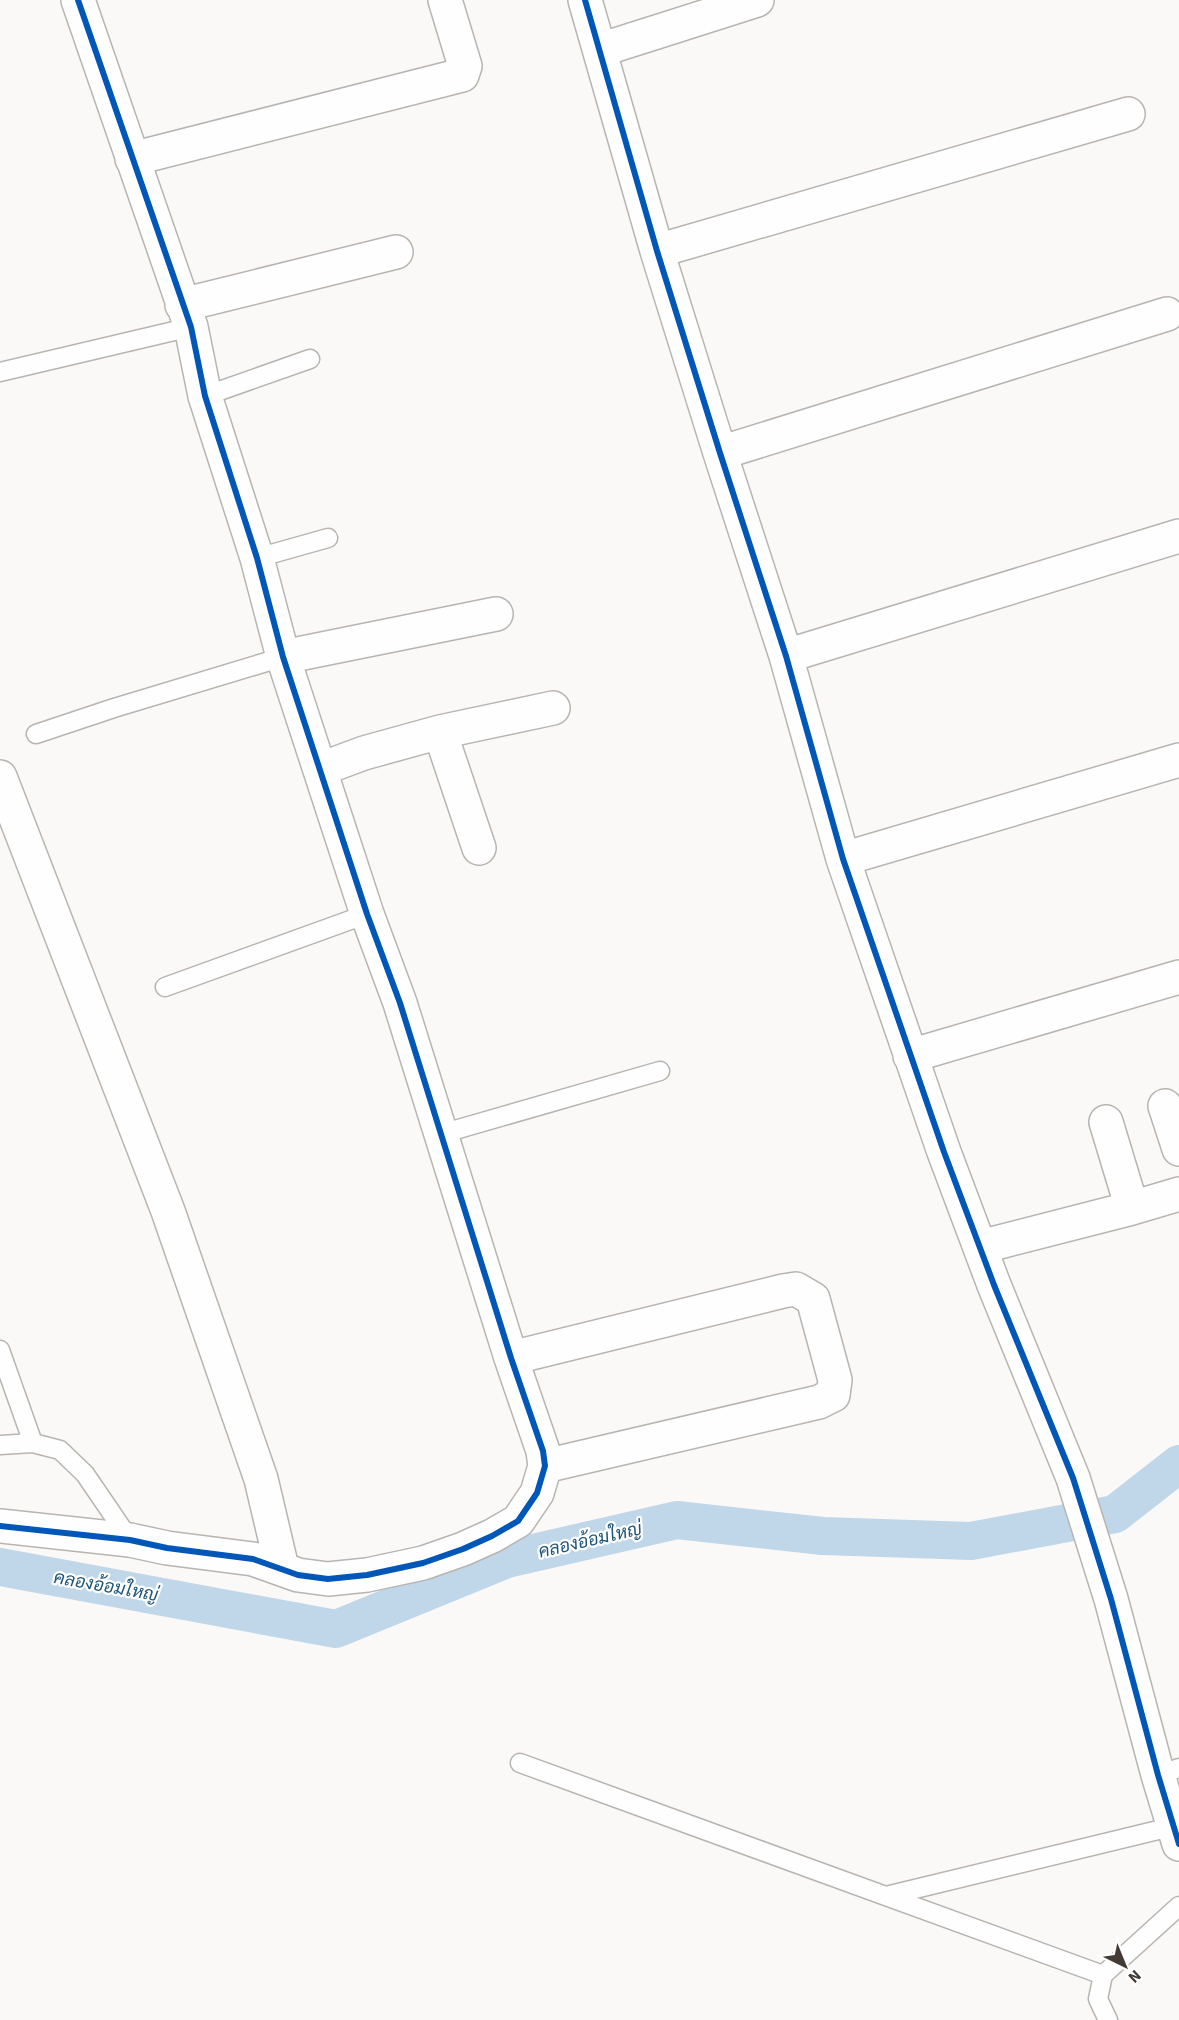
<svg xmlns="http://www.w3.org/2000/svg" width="1179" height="2020" viewBox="0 0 1179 2020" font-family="'Source Sans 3',Sarabun,sans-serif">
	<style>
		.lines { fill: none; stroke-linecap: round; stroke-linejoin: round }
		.canal { stroke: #c0d7e9; stroke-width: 38 }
		.lane-casing { stroke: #b8b4b0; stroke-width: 21 }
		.street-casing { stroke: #b8b4b0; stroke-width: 36 }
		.lane { stroke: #fefefe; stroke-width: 18 }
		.street { stroke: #fefefe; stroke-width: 33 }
		.cycleway-casing { stroke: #fff; stroke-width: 10 }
		.cycleway { stroke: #0057b8; stroke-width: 6 }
		.labels { text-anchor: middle; stroke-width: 4.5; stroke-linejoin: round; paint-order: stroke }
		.water-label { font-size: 18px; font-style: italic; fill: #1d5478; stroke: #fff }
	</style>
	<rect width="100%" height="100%" fill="#fbf9f7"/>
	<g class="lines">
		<path class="canal" d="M 0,1567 L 336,1629 L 507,1559 L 677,1520 L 823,1536 L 971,1541 L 1115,1514 L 1179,1464"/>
		<defs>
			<path id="lane" d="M 0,372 L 191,327
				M 205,396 L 310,359
				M 257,558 L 328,538
				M 36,734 L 114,708 L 283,657
				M 165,987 L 367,914
				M 441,1134 L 660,1071
				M 0,1350 L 33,1443
				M 0,1445 L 33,1443 L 60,1450 L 85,1474 L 130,1540
				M 520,1763 L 1103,1975
				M 1158,1775 L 1179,1768
				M 886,1896 L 1179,1825
				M 1108,2020 L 1098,1999 L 1103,1975 L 1179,1906"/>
			<path id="street" d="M 585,0 L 657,251 L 720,453 L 786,656 L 843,859 L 944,1152 L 994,1285 L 1073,1478 L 1111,1599 L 1158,1775 L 1179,1844
				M 600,50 L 757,0
				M 132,159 L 462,75 L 465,66 L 445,0
				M 657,251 L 1128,114
				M 182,305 L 396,252
				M 720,453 L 1167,314
				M 786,656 L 1179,536
				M 283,657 L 496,614
				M 440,732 L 553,708
				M 321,769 L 364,753 L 440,732 L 479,848
				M 0,777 L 168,1211 L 261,1479 L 282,1568
				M 843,859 L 1179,760
				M 910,1056 L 1179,977
				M 1165,1106 L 1179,1149
				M 1106,1122 L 1132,1208
				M 980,1247 L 1132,1208 L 1179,1194
				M 511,1358 L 783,1291 L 796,1289 L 813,1299 L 835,1380 L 833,1395 L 819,1402 L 545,1466
				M 0,1526 L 130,1540 L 167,1548 L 253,1559 L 298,1575 L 328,1579 L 367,1575 L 423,1563 L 463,1549 L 492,1536 L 518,1521 L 537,1493 L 545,1466 L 543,1451 L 511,1358 L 400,1003 L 367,914 L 283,657 L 257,558 L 205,396 L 191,327 L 78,0"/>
		</defs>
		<use href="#lane" class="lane-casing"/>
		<use href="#street" class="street-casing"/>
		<use href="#lane" class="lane"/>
		<use href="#street" class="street"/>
		<defs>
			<path id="cycleway" d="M 585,0 L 657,251 L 720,453 L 786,656 L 843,859 L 944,1152 L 994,1285 L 1073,1478 L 1111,1599 L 1158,1775 L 1179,1844
				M 0,1526 L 130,1540 L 167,1548 L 253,1559 L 298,1575 L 328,1579 L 367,1575 L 423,1563 L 463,1549 L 492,1536 L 518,1521 L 537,1493 L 545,1466 L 543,1451 L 511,1358 L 400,1003 L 367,914 L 283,657 L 257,558 L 205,396 L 191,327 L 78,0"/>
		</defs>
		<use href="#cycleway" class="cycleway-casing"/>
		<use href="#cycleway" class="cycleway"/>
	</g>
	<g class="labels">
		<g class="water-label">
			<text transform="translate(590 1540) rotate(-13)" y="6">คลองอ้อมใหญ่</text>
			<text transform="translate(106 1586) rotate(10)" y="6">คลองอ้อมใหญ่</text>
		</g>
	</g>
	<g transform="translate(1125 1966) rotate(137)" stroke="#ffffff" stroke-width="4.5" paint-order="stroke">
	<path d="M0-4.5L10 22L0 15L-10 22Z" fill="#433b34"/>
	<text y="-9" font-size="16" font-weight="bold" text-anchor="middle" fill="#433b34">N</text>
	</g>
</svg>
